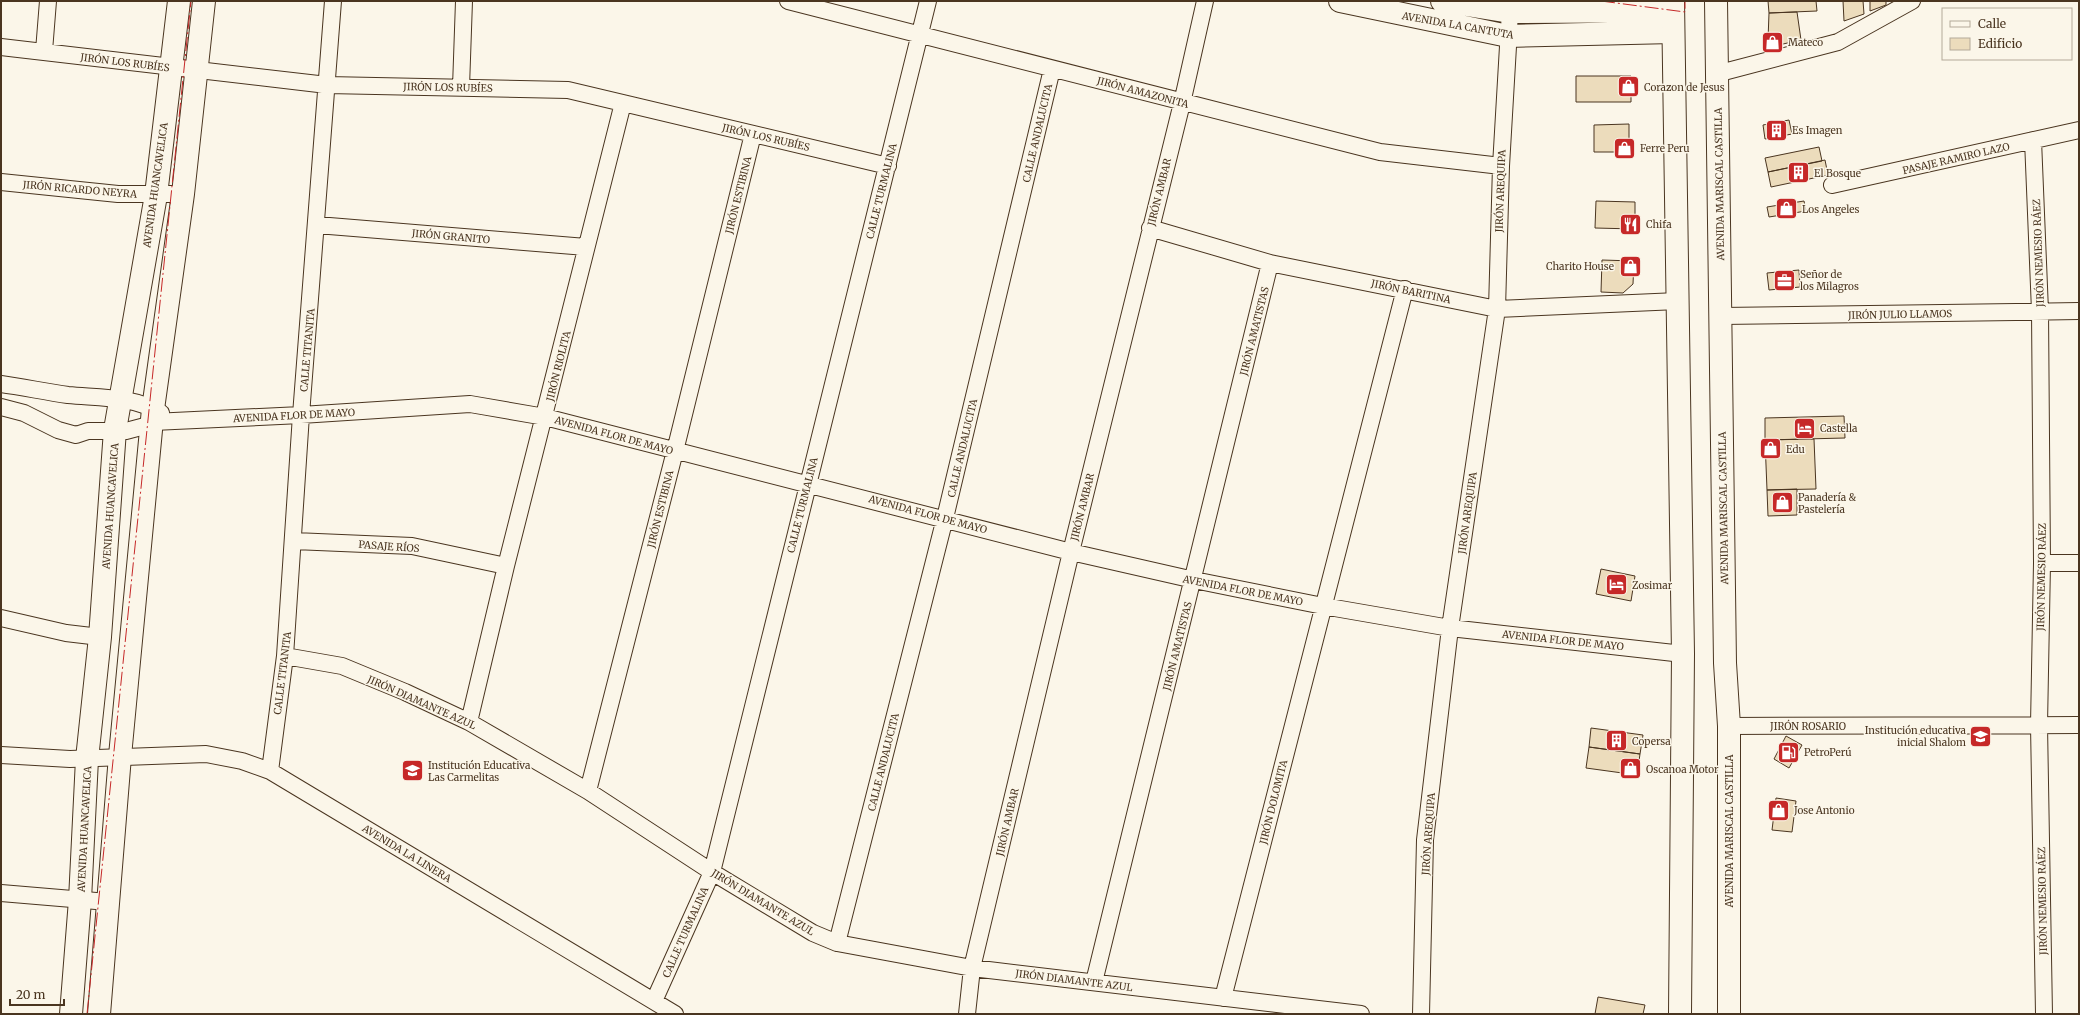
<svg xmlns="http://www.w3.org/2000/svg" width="2080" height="1015" viewBox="0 0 2080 1015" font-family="Merriweather,serif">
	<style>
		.building { fill: #ecdcbc; stroke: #4a3520 }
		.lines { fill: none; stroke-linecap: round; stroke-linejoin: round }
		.street-casing { stroke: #4a3520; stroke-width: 18 }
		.secondary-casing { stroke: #4a3520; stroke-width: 24 }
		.highway-casing { stroke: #4a3520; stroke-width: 24 }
		.street { stroke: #fbf6e9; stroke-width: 16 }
		.secondary { stroke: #fbf6e9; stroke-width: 22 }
		.highway { stroke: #fbf6e9; stroke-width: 22 }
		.power { stroke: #c62828; stroke-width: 1; stroke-dasharray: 14 3 2 3; stroke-linecap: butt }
		.labels { text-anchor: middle; stroke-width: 3; stroke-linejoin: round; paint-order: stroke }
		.street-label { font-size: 10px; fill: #4a3520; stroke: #fbf6e9 }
		.poi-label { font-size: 10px; fill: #4a3520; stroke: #fbf6e9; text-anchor: start }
	</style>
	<rect width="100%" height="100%" fill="#fbf6e9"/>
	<path class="building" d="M 1768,1 L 1816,1 L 1817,11 L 1769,13 Z
		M 1843,1 L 1863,1 L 1864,14 L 1844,21 Z
		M 1870,1 L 1886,1 L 1886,5 L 1870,11 Z
		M 1797,12 L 1801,40 L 1774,46 L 1770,45 L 1768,40 L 1769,13 Z
		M 1576,76 L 1631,76 L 1631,102 L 1576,102 Z
		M 1789,120 L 1792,134 L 1765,139 L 1763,125 Z
		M 1629,124 L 1629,152 L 1594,152 L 1594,125 Z
		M 1819,147 L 1822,161 L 1768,172 L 1765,158 Z
		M 1825,160 L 1828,175 L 1771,187 L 1768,172 Z
		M 1596,201 L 1635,202 L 1635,229 L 1595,228 Z
		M 1804,201 L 1806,211 L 1769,217 L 1767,207 Z
		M 1602,260 L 1634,261 L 1633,284 L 1623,293 L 1601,292 Z
		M 1799,270 L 1800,287 L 1769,290 L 1767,273 Z
		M 1844,416 L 1845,438 L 1765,440 L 1765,418 Z
		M 1814,439 L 1816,489 L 1767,490 L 1765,440 Z
		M 1797,489 L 1797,515 L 1768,516 L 1767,490 Z
		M 1601,569 L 1635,576 L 1631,601 L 1596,594 Z
		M 1591,728 L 1643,735 L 1640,754 L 1589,747 Z
		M 1786,736 L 1802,745 L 1789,768 L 1774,759 Z
		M 1589,747 L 1640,754 L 1637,775 L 1586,768 Z
		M 1776,798 L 1796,801 L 1792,832 L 1772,830 Z
		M 1598,997 L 1645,1005 L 1643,1014 L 1595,1014 Z"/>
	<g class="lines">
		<defs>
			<path id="street" d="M 788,1 L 1380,152 L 1501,166
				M 1,47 L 327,85 L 568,90 L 888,166
				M 44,51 L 48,1
				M 1716,74 L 1838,42 L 1912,1
				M 461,87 L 464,1
				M 2033,140 L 2040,311 L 2042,563 L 2039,725 L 2044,1014
				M 1,182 L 118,194 L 183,194
				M 1832,185 L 2079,130
				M 317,225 L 586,247
				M 1150,228 L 1270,263 L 1497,309 L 1678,301
				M 1721,316 L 2079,311
				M 1,384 C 23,387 46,392 68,395 C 101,398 132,396 161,413
				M 1,407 L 24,413 L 58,430 L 76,435 L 88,431 L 126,431 L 145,426 L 153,422 L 301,415 L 470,404 L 545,417 L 1071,552 L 1194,580 L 1323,606 L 1450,628 L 1683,654
				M 294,541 L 412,546 L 506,566
				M 2042,563 L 2079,563
				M 1,618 L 66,633 L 100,637
				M 285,656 L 342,666 L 405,692 L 469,722 L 588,791 L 712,872 L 813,933 L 837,943 L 972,968 L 1361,1014
				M 469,722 L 506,566 L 623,103
				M 1729,726 L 2079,725
				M 1,755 L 70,759 L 206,754 L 242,761 L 270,771 L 675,1014
				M 270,771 L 285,656 L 301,415 L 333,1
				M 588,791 L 675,451 L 753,134
				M 1,893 L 108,902
				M 837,943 L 945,518 L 1052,69
				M 1094,982 L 1270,263
				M 1223,998 L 1405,289
				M 654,1001 L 712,872 L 928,1
				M 967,1014 L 972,968 L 1071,552 L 1182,103 L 1205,1
				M 1421,1014 L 1425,840 L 1450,628 L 1497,309 L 1501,166 L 1510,12"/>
			<path id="secondary" d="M 1340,1 L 1508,36 L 1673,32
				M 1442,1 L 1510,12 L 1673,11
				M 71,1014 L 80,900 L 87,759 L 100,637 L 115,430 L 156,195 L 179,1
				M 99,1014 L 120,756 L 153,409 L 183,194 L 204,1"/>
			<path id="highway" d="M 1673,1 L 1683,654 L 1680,1014
				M 1716,1 L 1725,663 L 1729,726 L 1729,1014"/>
		</defs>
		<use href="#street" class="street-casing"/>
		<use href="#secondary" class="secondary-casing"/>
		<use href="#highway" class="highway-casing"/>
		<use href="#street" class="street"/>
		<use href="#secondary" class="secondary"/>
		<use href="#highway" class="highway"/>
		<path class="power" d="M 1601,1 L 1685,12 L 1685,1
			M 87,1014 L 191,1"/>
	</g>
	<defs>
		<symbol id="shop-square" viewBox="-11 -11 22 22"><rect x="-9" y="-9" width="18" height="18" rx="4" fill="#c62828" stroke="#fbf6e9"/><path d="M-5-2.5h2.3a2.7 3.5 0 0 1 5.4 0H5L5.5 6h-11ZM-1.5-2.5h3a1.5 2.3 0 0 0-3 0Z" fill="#fff"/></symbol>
		<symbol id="building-square" viewBox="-11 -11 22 22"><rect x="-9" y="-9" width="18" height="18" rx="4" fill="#c62828" stroke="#fbf6e9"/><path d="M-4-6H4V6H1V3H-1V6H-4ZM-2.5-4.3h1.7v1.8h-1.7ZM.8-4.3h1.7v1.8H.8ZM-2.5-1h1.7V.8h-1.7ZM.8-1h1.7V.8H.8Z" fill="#fff"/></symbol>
		<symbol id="restaurant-square" viewBox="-11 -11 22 22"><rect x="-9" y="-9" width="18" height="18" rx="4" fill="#c62828" stroke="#fbf6e9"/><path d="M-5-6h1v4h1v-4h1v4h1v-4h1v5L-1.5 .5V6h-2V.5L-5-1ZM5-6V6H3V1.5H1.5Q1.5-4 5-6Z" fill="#fff"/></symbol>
		<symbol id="office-square" viewBox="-11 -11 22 22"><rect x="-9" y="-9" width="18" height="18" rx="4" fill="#c62828" stroke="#fbf6e9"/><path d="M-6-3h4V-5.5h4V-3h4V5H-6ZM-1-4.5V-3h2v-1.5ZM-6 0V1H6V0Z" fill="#fff"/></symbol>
		<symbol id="hotel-square" viewBox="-11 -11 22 22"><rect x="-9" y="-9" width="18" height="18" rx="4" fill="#c62828" stroke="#fbf6e9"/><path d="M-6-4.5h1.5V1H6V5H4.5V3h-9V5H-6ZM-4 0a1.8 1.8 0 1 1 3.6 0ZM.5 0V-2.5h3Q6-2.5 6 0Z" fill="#fff"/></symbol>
		<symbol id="school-square" viewBox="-11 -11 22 22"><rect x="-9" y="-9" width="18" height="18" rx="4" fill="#c62828" stroke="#fbf6e9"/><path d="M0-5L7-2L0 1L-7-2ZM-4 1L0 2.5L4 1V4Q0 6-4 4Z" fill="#fff"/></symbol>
		<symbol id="fuel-square" viewBox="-11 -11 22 22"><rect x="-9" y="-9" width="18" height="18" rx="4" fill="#c62828" stroke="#fbf6e9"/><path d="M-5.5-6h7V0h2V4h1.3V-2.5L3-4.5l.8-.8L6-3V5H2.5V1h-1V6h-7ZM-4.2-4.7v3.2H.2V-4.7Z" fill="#fff"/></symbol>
	</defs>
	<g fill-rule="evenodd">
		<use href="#shop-square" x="1760" y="30" width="25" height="25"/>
		<use href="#shop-square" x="1616" y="74" width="25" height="25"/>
		<use href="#building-square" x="1764" y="118" width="25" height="25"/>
		<use href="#shop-square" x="1612" y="136" width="25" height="25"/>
		<use href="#building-square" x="1786" y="160" width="25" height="25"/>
		<use href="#shop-square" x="1774" y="196" width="25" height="25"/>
		<use href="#restaurant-square" x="1618" y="212" width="25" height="25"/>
		<use href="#shop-square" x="1618" y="254" width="25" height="25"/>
		<use href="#office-square" x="1772" y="268" width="25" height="25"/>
		<use href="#hotel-square" x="1792" y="416" width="25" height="25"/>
		<use href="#shop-square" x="1758" y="436" width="25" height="25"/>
		<use href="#shop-square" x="1770" y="490" width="25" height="25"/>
		<use href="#hotel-square" x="1604" y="572" width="25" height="25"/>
		<use href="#school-square" x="1968" y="724" width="25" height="25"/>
		<use href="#building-square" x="1604" y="728" width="25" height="25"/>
		<use href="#fuel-square" x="1776" y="740" width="25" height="25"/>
		<use href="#shop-square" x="1618" y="756" width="25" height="25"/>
		<use href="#school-square" x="400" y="758" width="25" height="25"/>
		<use href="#shop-square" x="1766" y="798" width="25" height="25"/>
	</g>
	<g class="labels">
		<g class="street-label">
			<text transform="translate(1458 25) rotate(10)" y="4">AVENIDA LA CANTUTA</text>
			<text transform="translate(125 62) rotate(7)" y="4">JIRÓN LOS RUBÍES</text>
			<text transform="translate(448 87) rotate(1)" y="4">JIRÓN LOS RUBÍES</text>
			<text transform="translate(1143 92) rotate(15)" y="4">JIRÓN AMAZONITA</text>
			<text transform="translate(1037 133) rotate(-77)" y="4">CALLE ANDALUCITA</text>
			<text transform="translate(766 137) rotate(13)" y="4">JIRÓN LOS RUBÍES</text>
			<text transform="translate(1956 158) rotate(-13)" y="4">PASAJE RAMIRO LAZO</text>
			<text transform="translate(1719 184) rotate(-91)" y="4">AVENIDA MARISCAL CASTILLA</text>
			<text transform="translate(155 185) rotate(-82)" y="4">AVENIDA HUANCAVELICA</text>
			<text transform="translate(80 189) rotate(5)" y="4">JIRÓN RICARDO NEYRA</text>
			<text transform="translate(881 191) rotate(-76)" y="4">CALLE TURMALINA</text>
			<text transform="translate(1500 191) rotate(-88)" y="4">JIRÓN AREQUIPA</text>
			<text transform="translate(1159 192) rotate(-76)" y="4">JIRÓN AMBAR</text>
			<text transform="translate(738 195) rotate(-76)" y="4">JIRÓN ESTIBINA</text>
			<text transform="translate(451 236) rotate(5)" y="4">JIRÓN GRANITO</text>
			<text transform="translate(2038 253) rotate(-92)" y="4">JIRÓN NEMESIO RÁEZ</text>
			<text transform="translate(1411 291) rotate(12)" y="4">JIRÓN BARITINA</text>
			<text transform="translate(1900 314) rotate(-1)" y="4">JIRÓN JULIO LLAMOS</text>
			<text transform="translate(1254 331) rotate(-76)" y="4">JIRÓN AMATISTAS</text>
			<text transform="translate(307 350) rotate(-85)" y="4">CALLE TITANITA</text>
			<text transform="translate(558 366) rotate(-76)" y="4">JIRÓN RIOLITA</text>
			<text transform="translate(294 415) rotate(-3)" y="4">AVENIDA FLOR DE MAYO</text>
			<text transform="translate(614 435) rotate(15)" y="4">AVENIDA FLOR DE MAYO</text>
			<text transform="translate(962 448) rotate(-77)" y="4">CALLE ANDALUCITA</text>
			<text transform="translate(802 505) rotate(-76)" y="4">CALLE TURMALINA</text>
			<text transform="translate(110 506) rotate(-86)" y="4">AVENIDA HUANCAVELICA</text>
			<text transform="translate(1082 507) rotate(-76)" y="4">JIRÓN AMBAR</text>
			<text transform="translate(1723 508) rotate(-91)" y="4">AVENIDA MARISCAL CASTILLA</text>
			<text transform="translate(660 509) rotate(-76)" y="4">JIRÓN ESTIBINA</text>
			<text transform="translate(1467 513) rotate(-82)" y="4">JIRÓN AREQUIPA</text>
			<text transform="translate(928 514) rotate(15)" y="4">AVENIDA FLOR DE MAYO</text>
			<text transform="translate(389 546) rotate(4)" y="4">PASAJE RÍOS</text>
			<text transform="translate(2041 577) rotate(-89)" y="4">JIRÓN NEMESIO RÁEZ</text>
			<text transform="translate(1243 590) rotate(11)" y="4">AVENIDA FLOR DE MAYO</text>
			<text transform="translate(1563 640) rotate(6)" y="4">AVENIDA FLOR DE MAYO</text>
			<text transform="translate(1177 646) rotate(-76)" y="4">JIRÓN AMATISTAS</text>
			<text transform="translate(282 673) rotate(-83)" y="4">CALLE TITANITA</text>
			<text transform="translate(422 702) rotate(24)" y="4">JIRÓN DIAMANTE AZUL</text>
			<text x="1808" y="730">JIRÓN ROSARIO</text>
			<text transform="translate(883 762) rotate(-76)" y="4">CALLE ANDALUCITA</text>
			<text transform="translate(1273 802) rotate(-76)" y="4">JIRÓN DOLOMITA</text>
			<text transform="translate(1007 822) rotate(-77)" y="4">JIRÓN AMBAR</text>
			<text transform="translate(84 829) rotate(-87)" y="4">AVENIDA HUANCAVELICA</text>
			<text transform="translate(1729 831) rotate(-90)" y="4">AVENIDA MARISCAL CASTILLA</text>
			<text transform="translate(1428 834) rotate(-86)" y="4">JIRÓN AREQUIPA</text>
			<text transform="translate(407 853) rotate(31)" y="4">AVENIDA LA LINERA</text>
			<text transform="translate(2042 901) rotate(-91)" y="4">JIRÓN NEMESIO RÁEZ</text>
			<text transform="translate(763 902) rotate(31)" y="4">JIRÓN DIAMANTE AZUL</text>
			<text transform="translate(685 932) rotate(-66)" y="4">CALLE TURMALINA</text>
			<text transform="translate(1074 980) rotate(7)" y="4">JIRÓN DIAMANTE AZUL</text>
		</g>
		<g class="poi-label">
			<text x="1788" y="46">Mateco</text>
			<text x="1644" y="91">Corazon de Jesus</text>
			<text x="1792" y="134">Es Imagen</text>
			<text x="1640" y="152">Ferre Peru</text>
			<text x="1814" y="177">El Bosque</text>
			<text x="1802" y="213">Los Angeles</text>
			<text x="1646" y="228">Chifa</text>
			<text x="1614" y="270" text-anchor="end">Charito House</text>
			<text x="1800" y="278">Señor de<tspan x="1800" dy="12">los Milagros</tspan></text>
			<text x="1820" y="432">Castella</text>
			<text x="1786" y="453">Edu</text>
			<text x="1798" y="501">Panadería &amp;<tspan x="1798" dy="12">Pastelería</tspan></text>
			<text x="1632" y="589">Zosimar</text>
			<text x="1966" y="734" text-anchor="end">Institución educativa<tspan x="1966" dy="12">inicial Shalom</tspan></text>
			<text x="1632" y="745">Copersa</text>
			<text x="1804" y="756">PetroPerú</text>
			<text x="428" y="769">Institución Educativa<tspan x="428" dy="12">Las Carmelitas</tspan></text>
			<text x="1646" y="773">Oscanoa Motor</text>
			<text x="1794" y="814">Jose Antonio</text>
		</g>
	</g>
	<rect width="2080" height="1015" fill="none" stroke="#4a3520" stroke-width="4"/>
	<rect x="1942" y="8" width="130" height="52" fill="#fbf6e9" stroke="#b4a999"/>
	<rect x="1950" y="21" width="20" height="6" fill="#fbf6e9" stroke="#b4a999"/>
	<text x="1978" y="28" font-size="12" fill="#4a3520">Calle</text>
	<rect x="1950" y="38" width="20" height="12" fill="#ecdcbc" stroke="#b4a999"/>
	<text x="1978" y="48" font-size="12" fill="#4a3520">Edificio</text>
	<path d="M10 999v6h54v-6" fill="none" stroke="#4a3520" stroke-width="2"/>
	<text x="16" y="999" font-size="12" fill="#4a3520" stroke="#fbf6e9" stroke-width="3" paint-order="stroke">20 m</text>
</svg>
